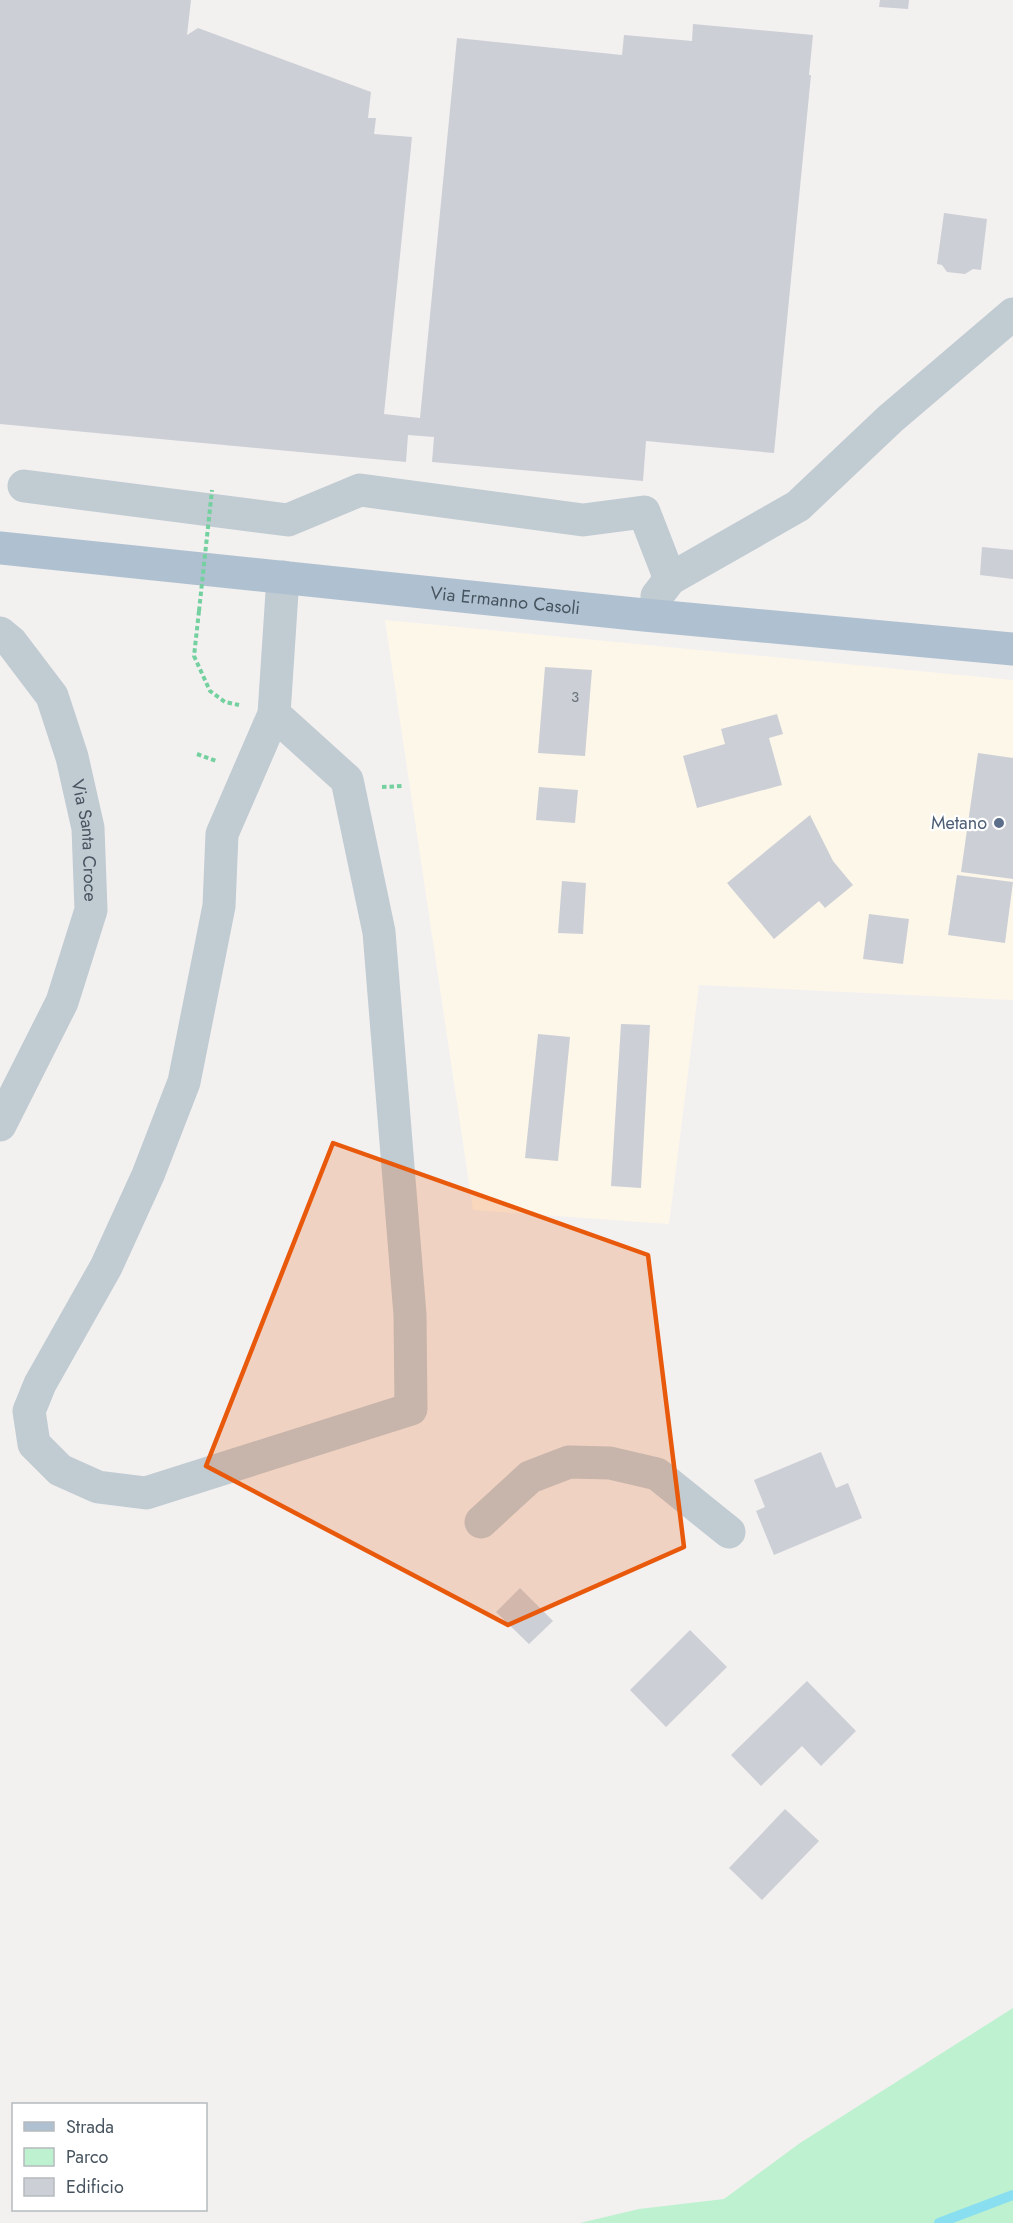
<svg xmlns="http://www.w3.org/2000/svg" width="1013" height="2223" viewBox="0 0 1013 2223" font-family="Jost,sans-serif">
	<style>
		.commercial { fill: #fdf7ea }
		.green { fill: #bdf1cf }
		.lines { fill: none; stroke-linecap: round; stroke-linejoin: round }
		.stream { stroke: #89dff0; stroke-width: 10 }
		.building { fill: #cccfd5 }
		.path { stroke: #74d19f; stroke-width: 4; stroke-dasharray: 4.5 3; stroke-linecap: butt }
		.minor { stroke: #c0cbd2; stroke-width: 33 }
		.major { stroke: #afc1d0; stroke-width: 33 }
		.path-bridge { stroke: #74d19f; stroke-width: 4; stroke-dasharray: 4.5 3; stroke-linecap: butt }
		.marked { fill: #e8590c; fill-opacity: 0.2; stroke: #e8590c; stroke-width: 4.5; stroke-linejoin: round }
		.service-dot { fill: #5c6f8a; stroke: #fff; stroke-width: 2 }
		.labels { text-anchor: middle; stroke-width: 4.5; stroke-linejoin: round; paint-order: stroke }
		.number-label { font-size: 15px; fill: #68737c }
		.street-label { font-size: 18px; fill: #47545f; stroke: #fff }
		.service-label { font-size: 18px; fill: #4e5e75; stroke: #fff; text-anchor: end }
	</style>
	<rect width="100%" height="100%" fill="#f3f0f0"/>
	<path class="commercial" d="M 385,620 L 1013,680 L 1013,1000 L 699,985 L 669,1224 L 473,1210 Z"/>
	<path class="green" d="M 1013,2008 L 1013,2223 L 580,2223 L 639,2209 L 724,2199 L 800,2143 Z"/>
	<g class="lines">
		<path class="stream" d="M 939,2223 L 1013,2195"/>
	</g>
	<path class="building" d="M 0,0 L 191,0 L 187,35 L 198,28 L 371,92 L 368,118 L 376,118 L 374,134 L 412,137 L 384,414 L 420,418 L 457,38 L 622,55 L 624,35 L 692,41 L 693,24 L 813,35 L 809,75 L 811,75 L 774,453 L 646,441 L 643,481 L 432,462 L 434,437 L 408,435 L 406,462 L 0,424 Z
		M 880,0 L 909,0 L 908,9 L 879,7 Z
		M 944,213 L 987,219 L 981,270 L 973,269 L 965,274 L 947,272 L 942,265 L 937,264 Z
		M 982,547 L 1013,550 L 1013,579 L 980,575 Z
		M 545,667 L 592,670 L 585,756 L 538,753 Z
		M 777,714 L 783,734 L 769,738 L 782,785 L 697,808 L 683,756 L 725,744 L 721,729 Z
		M 978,753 L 1013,758 L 1013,879 L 961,872 Z
		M 539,787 L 578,790 L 575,823 L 536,820 Z
		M 810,815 L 833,861 L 853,885 L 825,908 L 819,901 L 774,939 L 727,883 Z
		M 957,875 L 1013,882 L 1005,943 L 948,935 Z
		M 562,881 L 586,883 L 583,934 L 558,933 Z
		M 869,914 L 909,919 L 903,964 L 863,959 Z
		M 621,1024 L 650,1025 L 641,1188 L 611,1186 Z
		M 538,1034 L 570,1037 L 558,1161 L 525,1158 Z
		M 821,1452 L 836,1488 L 848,1483 L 862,1518 L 774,1555 L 756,1511 L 765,1507 L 754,1480 Z
		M 520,1588 L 553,1621 L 529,1644 L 496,1612 Z
		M 690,1630 L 727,1667 L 666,1727 L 630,1690 Z
		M 807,1681 L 856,1731 L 821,1766 L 802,1746 L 761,1786 L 731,1755 Z
		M 785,1809 L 819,1841 L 762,1900 L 729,1868 Z"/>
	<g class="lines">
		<path class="path" d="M 199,611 L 194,656 L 210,691 L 225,702 L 239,705
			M 197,754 L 216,761
			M 382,787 L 403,786"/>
		<g class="minor">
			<path d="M 24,486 L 288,520 L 360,490 L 583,520 L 644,512 L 670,579"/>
			<path d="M 657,596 L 670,579 L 798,506 L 890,419 L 1013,314"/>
			<path id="s1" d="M 0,633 L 11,642 L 52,696 L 72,757 L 88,828 L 91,910 L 62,1002 L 0,1125"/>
			<path d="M 274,714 L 347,780 L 379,932 L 410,1315 L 411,1409 L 146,1493 L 98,1487 L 60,1470 L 34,1444 L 29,1411 L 40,1384 L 106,1267 L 148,1175 L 184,1082 L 219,906 L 222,834 L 274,714 L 283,577"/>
			<path d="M 481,1522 L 530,1477 L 569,1462 L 610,1463 L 657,1474 L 729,1532"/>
		</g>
		<path class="major" id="s2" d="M 0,548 L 644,615 L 1013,649"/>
		<path class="path-bridge" d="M 199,611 L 212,490"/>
	</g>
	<path class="marked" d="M 333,1143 L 648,1255 L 684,1547 L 508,1625 L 206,1466 Z"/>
	<circle class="service-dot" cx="999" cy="823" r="6"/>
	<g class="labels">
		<g class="number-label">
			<text x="575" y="702">3</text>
		</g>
		<g class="street-label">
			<text dy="6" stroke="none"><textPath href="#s2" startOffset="508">Via Ermanno Casoli</textPath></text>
			<text dy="6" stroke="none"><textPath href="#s1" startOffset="231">Via Santa Croce</textPath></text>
		</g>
		<g class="service-label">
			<text x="987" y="829">Metano</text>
		</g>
	</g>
	<rect x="12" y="2103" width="195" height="108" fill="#ffffff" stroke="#b5bbbf" stroke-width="1.5"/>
	<rect x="24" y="2122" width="30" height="9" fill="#afc1d0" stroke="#b5bbbf" stroke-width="1.5"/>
	<text x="66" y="2133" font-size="18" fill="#47545f">Strada</text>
	<rect x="24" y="2148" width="30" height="18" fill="#bdf1cf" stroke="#b5bbbf" stroke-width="1.5"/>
	<text x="66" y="2163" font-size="18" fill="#47545f">Parco</text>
	<rect x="24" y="2178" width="30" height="18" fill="#cccfd5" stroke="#b5bbbf" stroke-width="1.5"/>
	<text x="66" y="2193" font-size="18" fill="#47545f">Edificio</text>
</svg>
